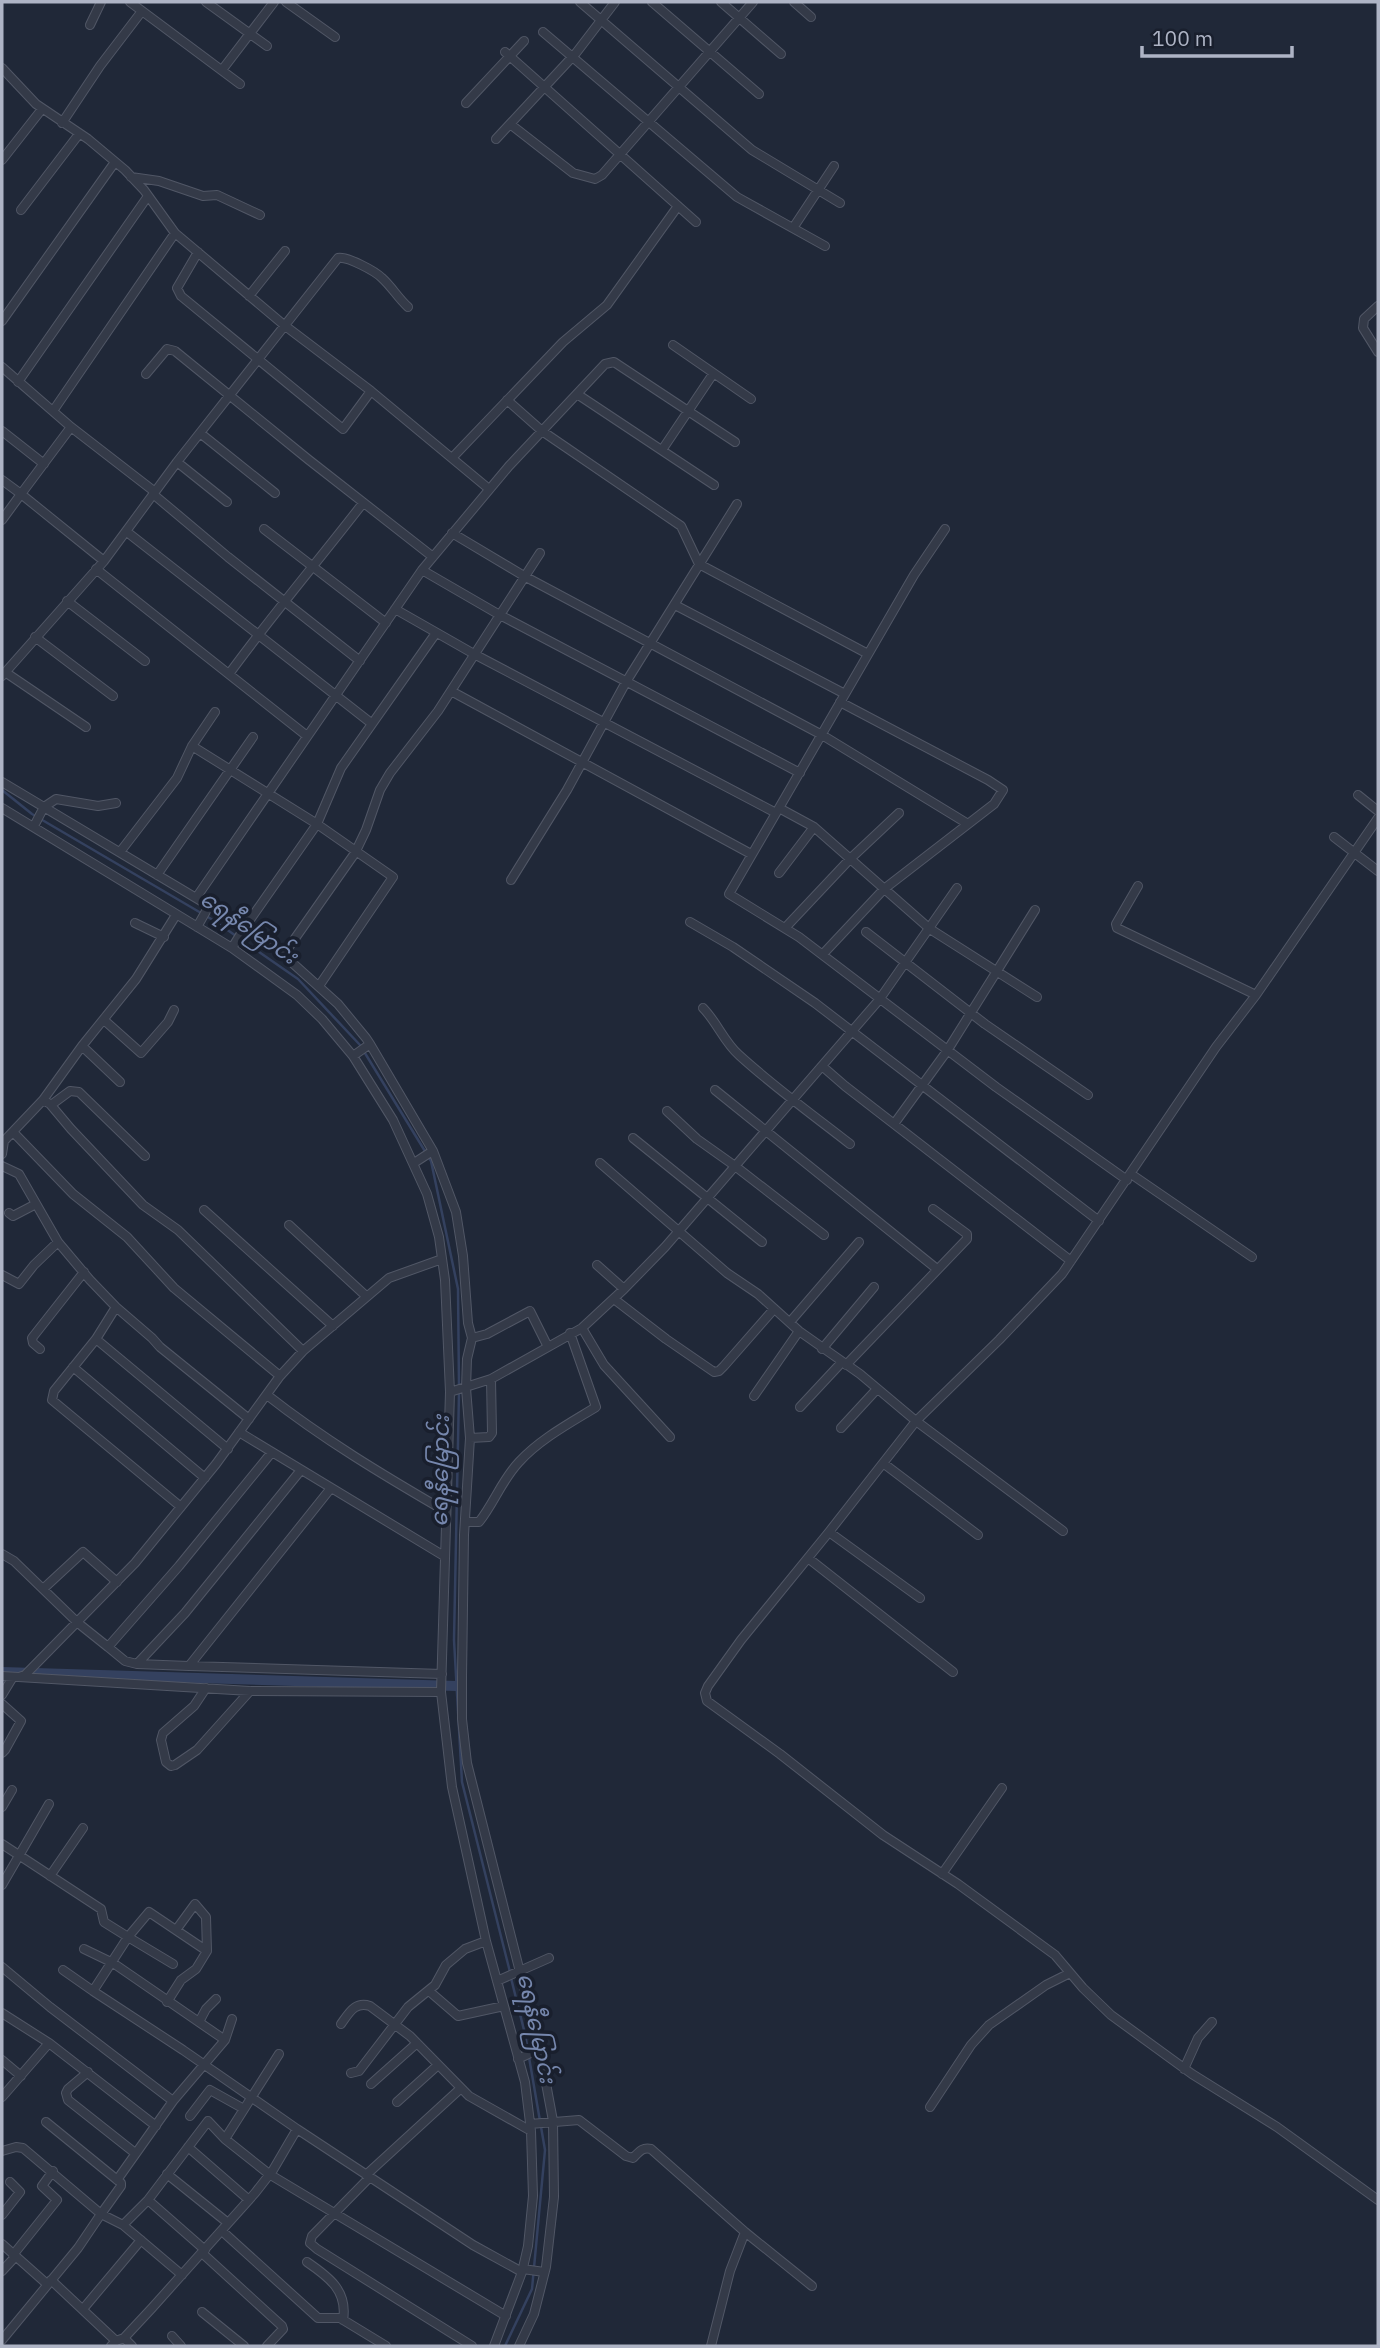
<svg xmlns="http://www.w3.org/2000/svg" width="1380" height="2348" viewBox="0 0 1380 2348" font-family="'IBM Plex Sans','Noto Sans Myanmar',sans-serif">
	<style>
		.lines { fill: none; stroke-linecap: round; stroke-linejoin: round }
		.stream { stroke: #34415f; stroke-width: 2.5 }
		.canal { stroke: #34415f; stroke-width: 10 }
		.street-casing { stroke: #515766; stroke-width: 10 }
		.street { stroke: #343a48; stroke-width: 8 }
		.labels { text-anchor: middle; stroke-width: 7; stroke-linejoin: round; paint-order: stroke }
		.water-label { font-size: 23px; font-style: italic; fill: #7687ad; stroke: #191f2d }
	</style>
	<rect width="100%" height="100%" fill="#202838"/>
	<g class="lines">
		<path class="stream" d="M 2,790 L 32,814 L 213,920 L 298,979 L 360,1045 L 431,1161 L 458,1289 L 459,1386
			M 459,1393 L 454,1640 L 462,1782 L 510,1972
			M 505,2346 L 532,2289 L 545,2150 L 525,2034 L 511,1978"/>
		<path class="canal" d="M 2,1672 L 456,1686"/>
		<defs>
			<path id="street" d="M 130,2 L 240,84
				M 206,2 L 267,46
				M 286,2 L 335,37
				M 580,2 L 752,150 L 840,203
				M 652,2 L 759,94
				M 721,2 L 781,54
				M 794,2 L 811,17
				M 90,25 L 101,2
				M 543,32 L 737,197 L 825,246
				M 505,52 L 696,222
				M 2,68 L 36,104 L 88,139 L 125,170 L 144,190 L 175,233 L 284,325 L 371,391 L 343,429 L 181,296 L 177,288 L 198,252
				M 222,70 L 274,2
				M 466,103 L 524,41
				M 62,123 L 100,66 L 142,11
				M 510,124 L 573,173 L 595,179 L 602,175 L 753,2
				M 496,139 L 576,53 L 615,2
				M 2,160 L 42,109
				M 131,177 L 159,181 L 203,196 L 217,195 L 260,215
				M 21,210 L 79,134
				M 793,228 L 834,166
				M 249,296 L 285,251
				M 1378,306 L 1364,319 L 1363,328 L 1378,352
				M 2,321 L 115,162
				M 673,345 L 751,399
				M 2,367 L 71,427
				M 146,374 L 167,349 L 175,351 L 309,460 L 433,557
				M 18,382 L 148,196
				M 371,391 L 489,489
				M 577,394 L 714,485
				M 507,400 L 542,431 L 681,526 L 699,564 L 868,654
				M 53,411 L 175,233
				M 2,431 L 44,464
				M 200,433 L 275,493
				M 662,450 L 713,374
				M 452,458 L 563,342 L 607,305 L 678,206
				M 177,462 L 227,502
				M 2,480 L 21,494 L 2,520
				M 153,494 L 228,557 L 360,661
				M 264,529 L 386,623
				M 945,529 L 914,575 L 779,808 L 814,827 L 930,929 L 1037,997
				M 127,532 L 371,723
				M 452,533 L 524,576 L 822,735 L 968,824
				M 104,561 L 21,494 L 71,427 L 155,492
				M 96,569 L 307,736
				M 422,570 L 498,614 L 800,773
				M 67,601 L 145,661
				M 675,605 L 845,694
				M 395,609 L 474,654 L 776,813
				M 35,637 L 113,696
				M 5,672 L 86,727
				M 229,674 C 272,615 319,560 363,503
				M 2,676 L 104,561 L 177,462 L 338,258 C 347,256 375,271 382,278 C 392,287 398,298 408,307
				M 451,691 L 751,854
				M 192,746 L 317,824 L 393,877 L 319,986
				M 2,782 L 268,941 L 338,1004 L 366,1038 L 370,1044 L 353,1056
				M 1358,795 L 1378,811
				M 2,808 L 232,948 L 297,995 L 322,1019 L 353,1056 L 393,1120 L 427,1194 L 439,1237 L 445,1280 L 450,1392 L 441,1692 L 452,1787 L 486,1941 L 525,2082 L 531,2131 L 533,2196 L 528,2246 L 522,2272 L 494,2346
				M 779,808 L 729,894 L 799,937 L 996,1087 L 1127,1180
				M 34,826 L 44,807 L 56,799 L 98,806 L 116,803
				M 1334,837 L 1378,871
				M 120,852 L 177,778 L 192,746 L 215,712
				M 779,873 L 814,827
				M 157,875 L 253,737
				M 511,880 L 567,790 L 626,682 L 737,504
				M 196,898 L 422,570 L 509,466 L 605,364 L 614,362 L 735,442
				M 690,922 L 733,947 L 815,1003 L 1099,1221
				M 135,923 L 164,937
				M 197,927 L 209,906
				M 785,928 L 850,859 L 899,813
				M 866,932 L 985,1024 L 1088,1095
				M 232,948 L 245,927 L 317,824 L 341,768 L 436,633
				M 284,954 L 355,853 L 366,830 L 380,790 L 390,773 L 438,711 L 540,553
				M 823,954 L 884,889 L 994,804 L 1003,790 L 988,780 L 840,702
				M 1256,995 L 1378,818
				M 703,1008 C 717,1022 724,1042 739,1055 C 774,1087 813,1115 850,1144
				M 104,1020 L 141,1053 L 168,1022 L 174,1010
				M 370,1044 L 433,1151 L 456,1212 L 463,1256 L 468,1323 L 472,1338 L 467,1359 L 466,1388 L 470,1438 L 464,1535 L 462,1677 L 462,1719 L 467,1763 L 540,2051 L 553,2121 L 554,2197 L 546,2267 L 534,2314 L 519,2346
				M 82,1046 L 120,1082
				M 822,1066 L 845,1086 L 1071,1261
				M 715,1090 L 937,1269
				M 43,1100 L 50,1104 L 71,1129 L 143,1205 L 178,1230 L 303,1351
				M 51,1105 L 70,1091 L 79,1092 L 145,1156
				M 667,1111 L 697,1139 L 735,1166 L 824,1235
				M 894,1124 L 947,1051 L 1035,910
				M 14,1133 L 73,1194 L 127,1237 L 174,1288 L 280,1376
				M 633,1138 L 762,1242
				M 2,1154 L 4,1141 L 43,1100 L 82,1046 L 136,979 L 176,915
				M 414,1163 L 431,1152
				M 600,1163 L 727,1273 L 758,1294 L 799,1331 L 860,1374 L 916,1421 L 829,1532 L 741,1640 L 708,1686 L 705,1693 L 707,1701 L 780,1754 L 883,1835 L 958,1884 L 1055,1955 L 1083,1988 L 1111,2015 L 1192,2074 L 1277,2127 L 1378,2200
				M 2,1166 L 19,1174 L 58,1242 L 90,1280 L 116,1307 L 152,1338 L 160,1347 L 249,1419
				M 1131,1174 L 1252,1257
				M 204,1210 L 333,1326
				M 9,1213 L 13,1216 L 36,1204
				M 289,1225 L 366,1296
				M 597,1265 L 624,1289
				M 2,1275 L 19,1284 L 34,1265 L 58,1242
				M 614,1299 L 666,1339 L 714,1372 L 719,1371 L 724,1366 L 774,1309
				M 116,1307 L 96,1339 L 54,1391 L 52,1400 L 181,1507
				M 790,1322 L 859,1242
				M 582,1328 L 604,1365 L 670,1437
				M 472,1338 L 487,1334 L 530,1311 L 548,1347
				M 96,1339 L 228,1449
				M 40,1349 L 33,1343 L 32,1338 L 84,1272
				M 822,1349 L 874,1287
				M 846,1365 L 967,1239 L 967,1234 L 933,1209
				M 73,1367 L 205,1478
				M 450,1392 L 491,1379 L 582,1328 L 624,1289 L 665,1247 L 879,1000 L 957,888
				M 267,1395 C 323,1439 383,1475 445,1511
				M 754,1396 L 799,1331
				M 800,1407 L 842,1362
				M 841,1428 L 877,1389
				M 239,1432 L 444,1556
				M 470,1438 L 489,1437 L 492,1433 L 491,1379
				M 883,1463 L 978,1535
				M 467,1522 L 479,1522 C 494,1503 502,1480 519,1462 C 540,1439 570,1423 596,1407 L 570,1333
				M 1063,1531 L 916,1421 L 999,1340 L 1062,1274 L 1216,1047 L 1256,995 L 1117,928 L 1116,924 L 1138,886
				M 829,1532 L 920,1598
				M 2,1554 L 14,1561 L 78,1623 L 108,1647 L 179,1566 L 272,1452
				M 808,1558 L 953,1672
				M 43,1589 L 83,1552 L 117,1582
				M 108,1647 L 125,1661 L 137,1664 L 185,1613 L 301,1470
				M 137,1664 L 189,1666 L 331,1488
				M 189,1666 L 442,1674
				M 2,1676 L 250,1691 L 441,1692
				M 19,1677 L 25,1675 L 135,1563 L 216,1464 L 280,1376 L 303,1351 L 389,1278 L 442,1259
				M 206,1688 L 194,1706 L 163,1733 L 161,1740 L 166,1762 L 171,1766 L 175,1765 L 197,1750 L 250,1691
				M 2,1695 L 13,1677
				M 2,1704 L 21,1721 L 5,1750 L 2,1753
				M 2,1807 L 12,1790
				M 2,1844 L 101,1909 L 104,1922 L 128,1937 L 149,1912 L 207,1951
				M 942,1874 L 1002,1788
				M 50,1876 L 83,1828
				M 2,1885 L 49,1804
				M 84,1949 L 113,1963 L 225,2040
				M 173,1964 L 128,1937 L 93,1991 L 183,2050 L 297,2129 L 473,2245 L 522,2272
				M 2,1967 L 50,2007 L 173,2101
				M 63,1970 L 93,1991
				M 497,1981 L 549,1958
				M 429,1991 L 458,2016 L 504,2006
				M 167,2002 L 181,1980 L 196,1969 L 207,1951 L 206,1917 L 195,1904 L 176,1930
				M 2,2013 L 49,2043
				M 199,2022 L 206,2009 L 216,1999
				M 341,2024 C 349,2013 355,2001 370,2006 L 410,2036 L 469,2096 L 531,2131
				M 279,2054 L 225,2139 L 269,2174 L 506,2316
				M 518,2059 L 539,2049
				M 2,2060 L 21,2076
				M 1184,2069 L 1198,2038 L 1212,2022
				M 88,2072 L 68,2089 L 66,2093 L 68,2100 L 135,2153
				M 351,2073 L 359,2071 L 408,2007 L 435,1985 L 446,1965 L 465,1949 L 486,1941
				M 371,2084 L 417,2043
				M 2,2097 L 49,2043 L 156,2126
				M 397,2102 L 438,2065
				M 930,2107 L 971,2045 L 989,2025 L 1046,1985 L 1070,1973
				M 190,2116 L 210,2090 L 244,2109
				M 530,2124 L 579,2120 L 626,2156 L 633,2158 C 639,2152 642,2147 651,2149 L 745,2232 L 812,2286
				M 188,2147 L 249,2200
				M 2,2151 L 16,2147 L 23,2148 L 101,2214 L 121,2186 L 121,2183 L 46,2122
				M 167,2174 L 228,2223
				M 366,2175 L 460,2089
				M 369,2178 L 312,2236 L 310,2243 L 317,2249 L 472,2346
				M 117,2180 L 173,2101 L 225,2040 L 232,2019
				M 148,2200 L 205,2250
				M 2,2215 L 20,2192 L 10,2182
				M 123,2225 L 148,2200 L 208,2121 L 225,2139
				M 222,2231 L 318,2318 L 340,2318 L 386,2346
				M 2,2244 L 47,2284
				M 202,2253 L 282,2326 L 283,2329 L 267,2346
				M 13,2255 L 57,2200 L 42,2186 L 53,2171
				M 307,2262 C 329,2277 348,2291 343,2320
				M 523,2269 L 544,2272
				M 2,2271 L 15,2257
				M 51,2280 L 116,2341
				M 83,2309 L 141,2240
				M 202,2312 L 244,2346
				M 172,2336 L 181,2346
				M 124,2338 L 132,2346
				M 2,2340 L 78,2248 L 101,2214 L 123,2225 L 182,2275
				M 111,2346 L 116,2341 L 124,2338 L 152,2308 L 255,2193 L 273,2170 L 297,2129
				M 711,2346 L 730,2271 L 745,2232"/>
		</defs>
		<use href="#street" class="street-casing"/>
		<use href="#street" class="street"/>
	</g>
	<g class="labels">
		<g class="water-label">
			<text transform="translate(249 927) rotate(34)" y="8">ရေနီမြောင်း</text>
			<text transform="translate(440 1471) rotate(-89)" y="8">ရေနီမြောင်း</text>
			<text transform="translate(537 2028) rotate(78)" y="8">ရေနီမြောင်း</text>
		</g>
	</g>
	<rect width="1380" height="2348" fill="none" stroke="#aeb4c5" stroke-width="7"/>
	<path d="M1142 46v10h150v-10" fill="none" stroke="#aeb4c5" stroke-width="3.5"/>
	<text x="1152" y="46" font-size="21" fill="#aeb4c5" stroke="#191f2d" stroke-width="5" paint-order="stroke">100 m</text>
</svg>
